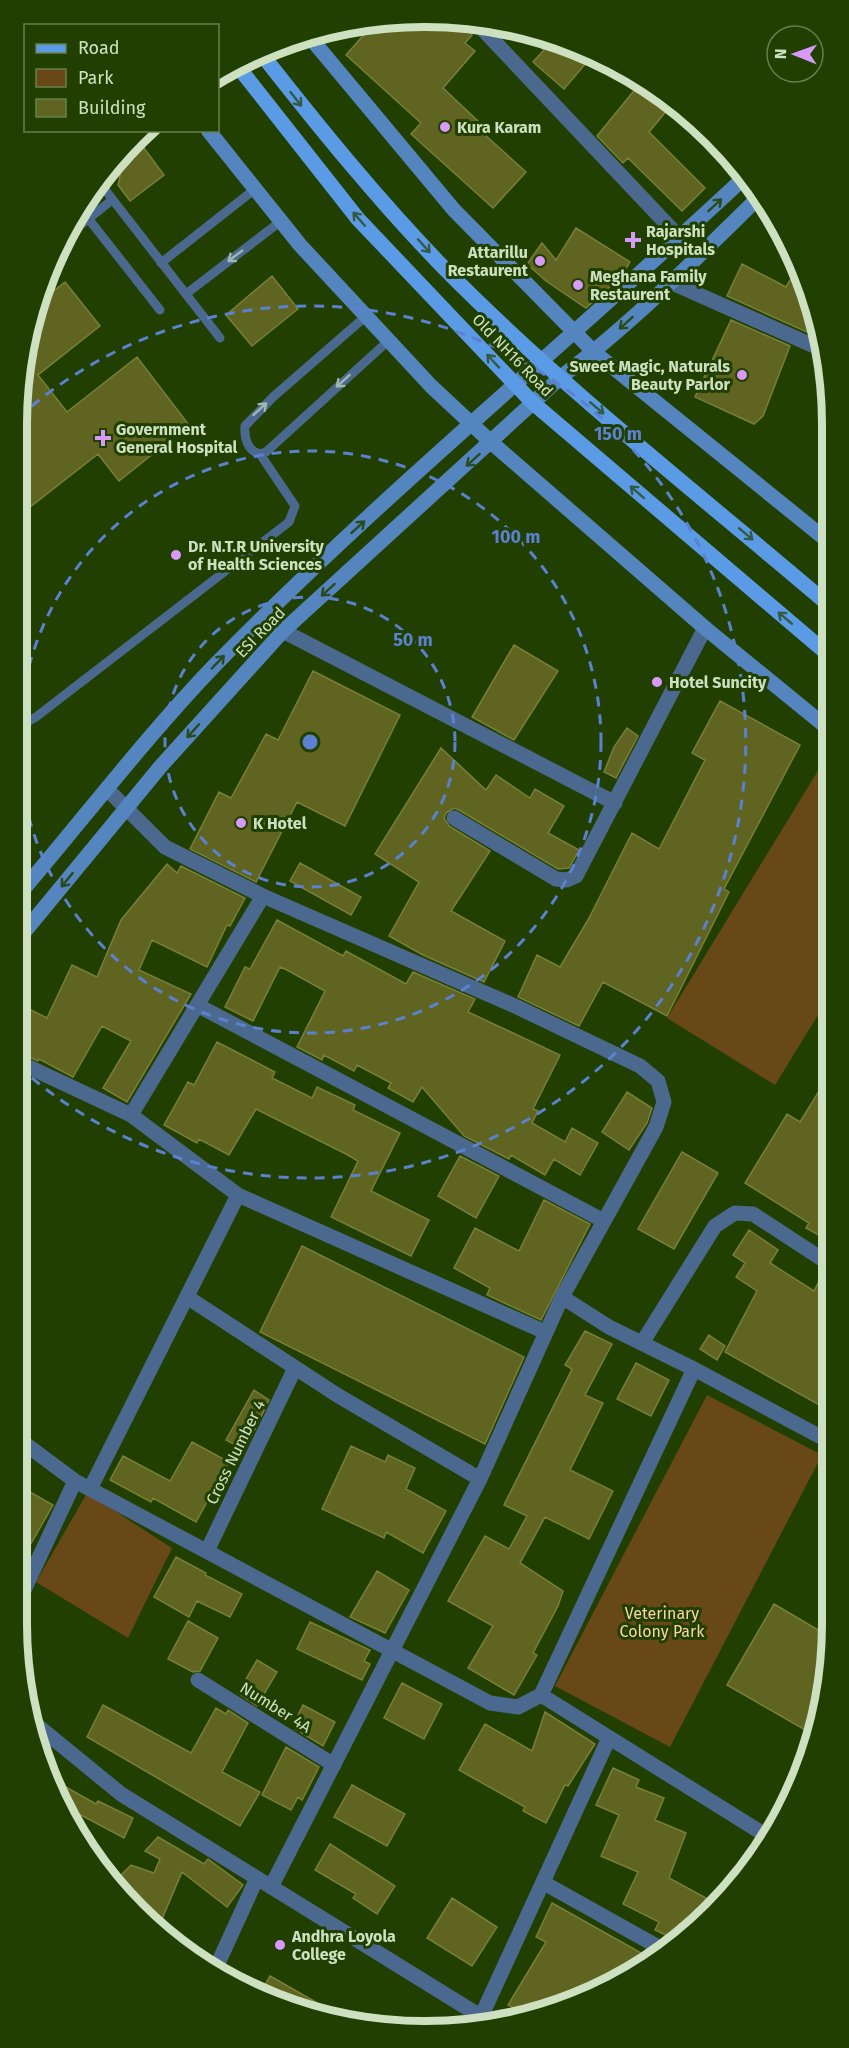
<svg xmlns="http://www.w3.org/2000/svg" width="849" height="2048" viewBox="0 0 849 2048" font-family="'Fira Sans',sans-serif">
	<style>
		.green { fill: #694817 }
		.building { fill: #5f6420; stroke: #797f37; stroke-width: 1.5 }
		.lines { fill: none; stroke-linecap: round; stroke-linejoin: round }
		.lane { stroke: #4b698e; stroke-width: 9 }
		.street { stroke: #4b698e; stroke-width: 15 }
		.secondary { stroke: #5585be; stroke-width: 15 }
		.primary { stroke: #5b9ae4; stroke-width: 15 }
		.oneway { stroke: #325a44 }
		.oneway2 { stroke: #284a1c }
		.oneway3 { stroke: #a0b7af }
		.ring { fill: none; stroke: #5b81d0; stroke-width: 3; stroke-dasharray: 10 8 }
		.poi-dot { fill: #d89af8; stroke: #203f00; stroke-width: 2 }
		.labels { text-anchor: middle; stroke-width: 6; stroke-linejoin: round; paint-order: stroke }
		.poi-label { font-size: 16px; font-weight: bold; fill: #cde1c1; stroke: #203f00; text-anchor: start }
		.street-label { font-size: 16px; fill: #cde1c1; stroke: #203f00 }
		.park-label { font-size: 16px; fill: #f9d5a7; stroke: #203f00 }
		.rim { fill: none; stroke: #cde1c1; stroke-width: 8 }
		.centre { fill: #5b81d0; stroke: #203f00; stroke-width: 3 }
		.ring-label { font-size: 18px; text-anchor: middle; font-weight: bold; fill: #5b81d0; stroke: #203f00; stroke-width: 6; stroke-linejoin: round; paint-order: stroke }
	</style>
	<rect width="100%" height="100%" fill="#203f00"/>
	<path class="green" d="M 819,769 L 830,776 L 831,994 L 775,1085 L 667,1018 Z
		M 707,1395 L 822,1455 L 670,1747 L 555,1686 Z
		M 87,1493 L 172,1548 L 128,1638 L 36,1582 Z"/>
	<path class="building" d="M 398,17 L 454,19 L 472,35 L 465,43 L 475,51 L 443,88 L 478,121 L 474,125 L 526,172 L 493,208 L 411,134 L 421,123 L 346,55 L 376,21 Z
		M 518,29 L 556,38 L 592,56 L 564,89 L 533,62 L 544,50 Z
		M 642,81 L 651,85 L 672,104 L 649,132 L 705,188 L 682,211 L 628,158 L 623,163 L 597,136 Z
		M 141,144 L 164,175 L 130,201 L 118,185 L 124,157 Z
		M 576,228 L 630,262 L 621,277 L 586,308 L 546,281 L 527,264 L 542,243 L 556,260 Z
		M 742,264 L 786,287 L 799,265 L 820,338 L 727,296 Z
		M 272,276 L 298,309 L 252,346 L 226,315 Z
		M 65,282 L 100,326 L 38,375 L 67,412 L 137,357 L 189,425 L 119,481 L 98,454 L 16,518 L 16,424 L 36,305 Z
		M 731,320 L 790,346 L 763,416 L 754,424 L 695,397 Z
		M 514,645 L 558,671 L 514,740 L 472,717 Z
		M 313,671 L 400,715 L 345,826 L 297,802 L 256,882 L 190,849 L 219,792 L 231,798 L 266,734 L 278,740 Z
		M 720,701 L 800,745 L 724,889 L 729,892 L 667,1016 L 603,982 L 579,1026 L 518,997 L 537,955 L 560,967 L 588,920 L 632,833 L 659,849 L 705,760 L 692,753 Z
		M 627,728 L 638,736 L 616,778 L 604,772 L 614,747 Z
		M 441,748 L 486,790 L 496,775 L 530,798 L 535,789 L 564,806 L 548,833 L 579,850 L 569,868 L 558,869 L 459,810 L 454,808 L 446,813 L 444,818 L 449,826 L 490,851 L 451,911 L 505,941 L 484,982 L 423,955 L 389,936 L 419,882 L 375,854 Z
		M 300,863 L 361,897 L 351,915 L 290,881 Z
		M 167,864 L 177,873 L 181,866 L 245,898 L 230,926 L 227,925 L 207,967 L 152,940 L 139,970 L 191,994 L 127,1102 L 103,1088 L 131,1041 L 102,1026 L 73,1077 L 39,1059 L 38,1061 L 16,1051 L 16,1030 L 27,1008 L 47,1018 L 72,965 L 97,977 L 121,920 Z
		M 277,920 L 343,956 L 346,951 L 406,984 L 413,972 L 475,999 L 468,1012 L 560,1055 L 533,1109 L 538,1111 L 532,1123 L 565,1142 L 572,1128 L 598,1143 L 580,1175 L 554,1159 L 545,1175 L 511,1155 L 509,1159 L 464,1136 L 422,1087 L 413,1102 L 388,1088 L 391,1083 L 357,1065 L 354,1071 L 324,1055 L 322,1060 L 297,1047 L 325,991 L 287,970 L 280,967 L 253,1021 L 225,1007 L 245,967 L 250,969 Z
		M 217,1042 L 275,1072 L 272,1078 L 312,1098 L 317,1087 L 355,1105 L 353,1110 L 400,1133 L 371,1191 L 429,1220 L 411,1256 L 331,1217 L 358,1161 L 346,1154 L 256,1109 L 229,1155 L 199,1139 L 197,1143 L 164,1125 L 188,1082 L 194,1085 Z
		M 829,1075 L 831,1076 L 831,1116 L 820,1134 L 831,1141 L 831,1242 L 806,1228 L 809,1223 L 745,1183 L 787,1114 L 800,1122 Z
		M 627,1092 L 652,1108 L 647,1123 L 629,1150 L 602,1132 Z
		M 682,1152 L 718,1173 L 674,1249 L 638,1229 Z
		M 460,1156 L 499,1176 L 476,1218 L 438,1196 Z
		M 544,1200 L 590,1224 L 541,1320 L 487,1295 L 490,1288 L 454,1268 L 475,1228 L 519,1251 Z
		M 749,1230 L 778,1250 L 770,1263 L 814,1291 L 820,1279 L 832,1286 L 832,1393 L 823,1407 L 725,1352 L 757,1291 L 736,1277 L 745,1263 L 733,1255 Z
		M 302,1246 L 524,1357 L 485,1444 L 260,1332 Z
		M 585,1331 L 612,1344 L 585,1395 L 603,1403 L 570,1470 L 613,1491 L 589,1539 L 545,1517 L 520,1563 L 563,1591 L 558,1606 L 533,1653 L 537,1655 L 514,1695 L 468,1668 L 493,1626 L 448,1601 L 485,1536 L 509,1549 L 527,1516 L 504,1505 L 572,1369 L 565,1365 Z
		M 709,1335 L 725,1346 L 717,1360 L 700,1349 Z
		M 636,1363 L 669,1380 L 651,1416 L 617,1399 Z
		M 254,1390 L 269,1400 L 245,1450 L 226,1440 Z
		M 192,1442 L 229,1462 L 196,1522 L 153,1498 L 151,1502 L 110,1480 L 123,1456 L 170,1481 Z
		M 351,1446 L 385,1462 L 388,1455 L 415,1468 L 406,1489 L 446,1511 L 423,1553 L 386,1532 L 384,1538 L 322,1509 Z
		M 16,1484 L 53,1505 L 16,1570 Z
		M 176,1557 L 206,1573 L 205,1575 L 242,1594 L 230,1617 L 197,1601 L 189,1617 L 154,1597 Z
		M 377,1571 L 409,1590 L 385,1633 L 350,1617 Z
		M 774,1604 L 830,1637 L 814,1735 L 727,1685 Z
		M 188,1621 L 218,1638 L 200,1671 L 193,1672 L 168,1659 Z
		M 310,1622 L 370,1650 L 364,1661 L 370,1664 L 362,1680 L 297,1649 Z
		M 257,1660 L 277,1672 L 257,1706 L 238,1693 Z
		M 402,1683 L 442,1704 L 424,1739 L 384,1718 Z
		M 103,1705 L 191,1753 L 216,1708 L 226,1714 L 228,1710 L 248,1723 L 222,1772 L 260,1792 L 240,1826 L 87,1737 Z
		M 303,1705 L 335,1722 L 323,1746 L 295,1729 L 298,1723 L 295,1721 Z
		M 545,1712 L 595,1744 L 568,1786 L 565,1785 L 546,1823 L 523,1811 L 525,1807 L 459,1770 L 485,1724 L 532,1751 Z
		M 286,1747 L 319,1767 L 302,1800 L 298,1797 L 291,1810 L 262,1795 Z
		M 613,1768 L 639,1780 L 636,1787 L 664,1798 L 655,1820 L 686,1833 L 669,1878 L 706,1898 L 702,1904 L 712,1908 L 674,1939 L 655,1930 L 659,1922 L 623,1904 L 638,1872 L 601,1856 L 619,1815 L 596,1805 Z
		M 48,1777 L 96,1804 L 98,1801 L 133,1818 L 124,1838 L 60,1804 Z
		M 352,1785 L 405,1814 L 387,1846 L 334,1817 Z
		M 158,1837 L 204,1864 L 208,1859 L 243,1885 L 227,1907 L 182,1872 L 159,1926 L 118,1892 L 112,1884 L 131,1865 L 154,1873 L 160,1859 L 145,1851 Z
		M 330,1844 L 395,1886 L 377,1914 L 353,1898 L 356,1894 L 315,1870 Z
		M 452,1898 L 497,1927 L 472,1966 L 427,1938 Z
		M 552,1903 L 643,1954 L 628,1977 L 608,1986 L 597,1980 L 587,1996 L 555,2010 L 527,2016 L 508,2005 L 546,1942 L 536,1937 Z
		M 270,1976 L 323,2006 L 320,2014 L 261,1992 Z"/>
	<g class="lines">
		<path class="lane" d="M 99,182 L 220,338
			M 80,208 L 160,310
			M 63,239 L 112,200
			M 161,263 L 255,189
			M 186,294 L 281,221
			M 260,454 L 266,452 L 387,342
			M 16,728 L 36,717 L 289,522 L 295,506 L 260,454 C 247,451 244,437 245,426 L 273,397 L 365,317"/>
		<path class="street" d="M 474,20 L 680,238
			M 313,42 L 326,29
			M 670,282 L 823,350
			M 283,631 L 615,803
			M 107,789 L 165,847 L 263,896 L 515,1006 L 640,1066 L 658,1081 L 664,1102 L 656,1127 L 562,1297 L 480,1479 L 271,1887
			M 454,818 L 556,879 L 567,880 L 576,876 L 705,628
			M 197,1005 L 604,1221
			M 16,1061 L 131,1115 L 238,1195 L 545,1332
			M 830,1066 L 831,1066
			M 131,1115 L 263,896
			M 187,1297 L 337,1395 L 480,1479
			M 562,1297 L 609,1327 L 694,1369 L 832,1443
			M 642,1343 L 715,1226 L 735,1213 L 753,1214 L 831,1265
			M 16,1437 L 75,1481 L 490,1703 L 518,1707 L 541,1695 L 770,1838
			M 90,1489 L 238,1195
			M 207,1551 L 295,1368
			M 16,1607 L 75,1481
			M 198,1680 L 334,1765
			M 541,1695 L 694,1369
			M 33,1722 L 121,1794 L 493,2024
			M 544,1883 L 662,1949
			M 214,1972 L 257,1878
			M 481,2017 L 609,1738"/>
		<path class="secondary" d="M 308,35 L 454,210 L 594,352 L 829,542
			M 208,130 L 300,245 L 431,386 L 492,443 L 705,628 L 830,730
			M 16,898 C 82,821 144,739 214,666 C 383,493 571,340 747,175
			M 16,942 L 161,766 L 283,631 L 561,377 C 632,323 696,259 760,196"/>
		<path class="primary" d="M 260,52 C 318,126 378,200 443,267 C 562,388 700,495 830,606
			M 236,64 L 358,219 L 533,403 L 830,656"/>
	</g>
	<defs><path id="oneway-shaft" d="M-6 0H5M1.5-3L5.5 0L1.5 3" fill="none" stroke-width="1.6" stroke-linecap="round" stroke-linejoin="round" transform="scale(1.5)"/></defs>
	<g class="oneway">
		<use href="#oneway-shaft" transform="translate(296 99) rotate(52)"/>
		<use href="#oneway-shaft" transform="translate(359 219) rotate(-131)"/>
		<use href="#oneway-shaft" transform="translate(424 246) rotate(48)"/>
		<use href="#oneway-shaft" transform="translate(493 361) rotate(-133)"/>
		<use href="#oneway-shaft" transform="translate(597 408) rotate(40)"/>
		<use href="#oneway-shaft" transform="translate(637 492) rotate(-139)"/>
		<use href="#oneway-shaft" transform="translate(746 534) rotate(40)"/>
		<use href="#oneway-shaft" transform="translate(785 618) rotate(-140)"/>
	</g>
	<g class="oneway2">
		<use href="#oneway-shaft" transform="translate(715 205) rotate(-43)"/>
		<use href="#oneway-shaft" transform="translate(626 323) rotate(138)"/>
		<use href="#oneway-shaft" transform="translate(473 460) rotate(138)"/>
		<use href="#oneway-shaft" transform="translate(358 527) rotate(-42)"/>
		<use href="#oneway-shaft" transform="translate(328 590) rotate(138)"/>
		<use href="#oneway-shaft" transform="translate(218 662) rotate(-46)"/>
		<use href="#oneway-shaft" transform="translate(193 731) rotate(132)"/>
		<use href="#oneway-shaft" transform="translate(67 880) rotate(129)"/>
	</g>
	<g class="oneway3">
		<use href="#oneway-shaft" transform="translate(235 256) rotate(143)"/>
		<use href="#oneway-shaft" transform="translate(343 381) rotate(138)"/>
		<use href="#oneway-shaft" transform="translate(260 409) rotate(-42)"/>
	</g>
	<g class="ring">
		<circle cx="310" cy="742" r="145"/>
		<circle cx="310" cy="742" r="291"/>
		<path d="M18 418A436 436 0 1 1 18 1066"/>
	</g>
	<g class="poi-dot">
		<circle cx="445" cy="127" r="6"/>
		<path d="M630 231h6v6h6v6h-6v6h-6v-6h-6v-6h6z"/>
		<circle cx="540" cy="261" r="6"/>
		<circle cx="578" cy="285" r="6"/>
		<circle cx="742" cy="375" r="6"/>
		<path d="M100 429h6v6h6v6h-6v6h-6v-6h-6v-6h6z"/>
		<circle cx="176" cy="555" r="6"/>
		<circle cx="657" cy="682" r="6"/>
		<circle cx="241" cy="823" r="6"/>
		<circle cx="280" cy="1945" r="6"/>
	</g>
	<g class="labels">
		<g class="poi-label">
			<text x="457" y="133">Kura Karam</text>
			<text x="646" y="237">Rajarshi<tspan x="646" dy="18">Hospitals</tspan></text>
			<text x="528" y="258" text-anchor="end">Attarillu<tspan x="528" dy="18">Restaurent</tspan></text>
			<text x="590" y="282">Meghana Family<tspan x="590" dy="18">Restaurent</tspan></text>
			<text x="730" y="372" text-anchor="end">Sweet Magic, Naturals<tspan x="730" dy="18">Beauty Parlor</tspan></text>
			<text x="116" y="435">Government<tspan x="116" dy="18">General Hospital</tspan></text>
			<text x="188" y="552">Dr. N.T.R University<tspan x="188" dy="18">of Health Sciences</tspan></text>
			<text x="669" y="688">Hotel Suncity</text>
			<text x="253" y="829">K Hotel</text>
			<text x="292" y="1942">Andhra Loyola<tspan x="292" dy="18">College</tspan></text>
		</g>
		<g class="street-label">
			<text transform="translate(513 355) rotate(46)" y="6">Old NH16 Road</text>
			<text transform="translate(260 632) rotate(-46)" y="6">ESI Road</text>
			<text transform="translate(235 1452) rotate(-64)" y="6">Cross Number 4</text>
			<text transform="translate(276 1707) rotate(32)" y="6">Number 4A</text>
		</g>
		<g class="park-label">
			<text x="662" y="1619">Veterinary<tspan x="662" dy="18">Colony Park</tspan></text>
		</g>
	</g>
	<path d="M0 0H849V2048H0ZM424 27H425A397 397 0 0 1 822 424V1624A397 397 0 0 1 425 2021H424A397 397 0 0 1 27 1624V424A397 397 0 0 1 424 27Z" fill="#203f00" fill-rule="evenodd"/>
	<path class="rim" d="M424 27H425A397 397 0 0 1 822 424V1624A397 397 0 0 1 425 2021H424A397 397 0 0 1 27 1624V424A397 397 0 0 1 424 27Z"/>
	<circle cx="310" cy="742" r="9" class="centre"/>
	<g class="ring-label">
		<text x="618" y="440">150 m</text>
		<text x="516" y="543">100 m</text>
		<text x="413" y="646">50 m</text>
	</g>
	<rect x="24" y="24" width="195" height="108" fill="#203f00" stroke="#65804d" stroke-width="1.5"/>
	<rect x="36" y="44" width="30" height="9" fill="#5b9ae4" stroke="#65804d" stroke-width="1.5"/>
	<text x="78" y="54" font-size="18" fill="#cde1c1">Road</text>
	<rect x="36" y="69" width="30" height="18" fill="#694817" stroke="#65804d" stroke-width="1.5"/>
	<text x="78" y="84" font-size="18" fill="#cde1c1">Park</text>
	<rect x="36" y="99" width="30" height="18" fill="#5f6420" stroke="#65804d" stroke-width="1.5"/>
	<text x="78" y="114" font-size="18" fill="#cde1c1">Building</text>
	<g transform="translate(795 54) rotate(271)"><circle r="28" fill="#203f00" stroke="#65804d" stroke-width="1.5"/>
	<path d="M0-4.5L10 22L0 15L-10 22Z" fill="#d89af8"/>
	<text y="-9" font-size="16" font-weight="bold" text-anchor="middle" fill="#cde1c1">N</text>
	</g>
</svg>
